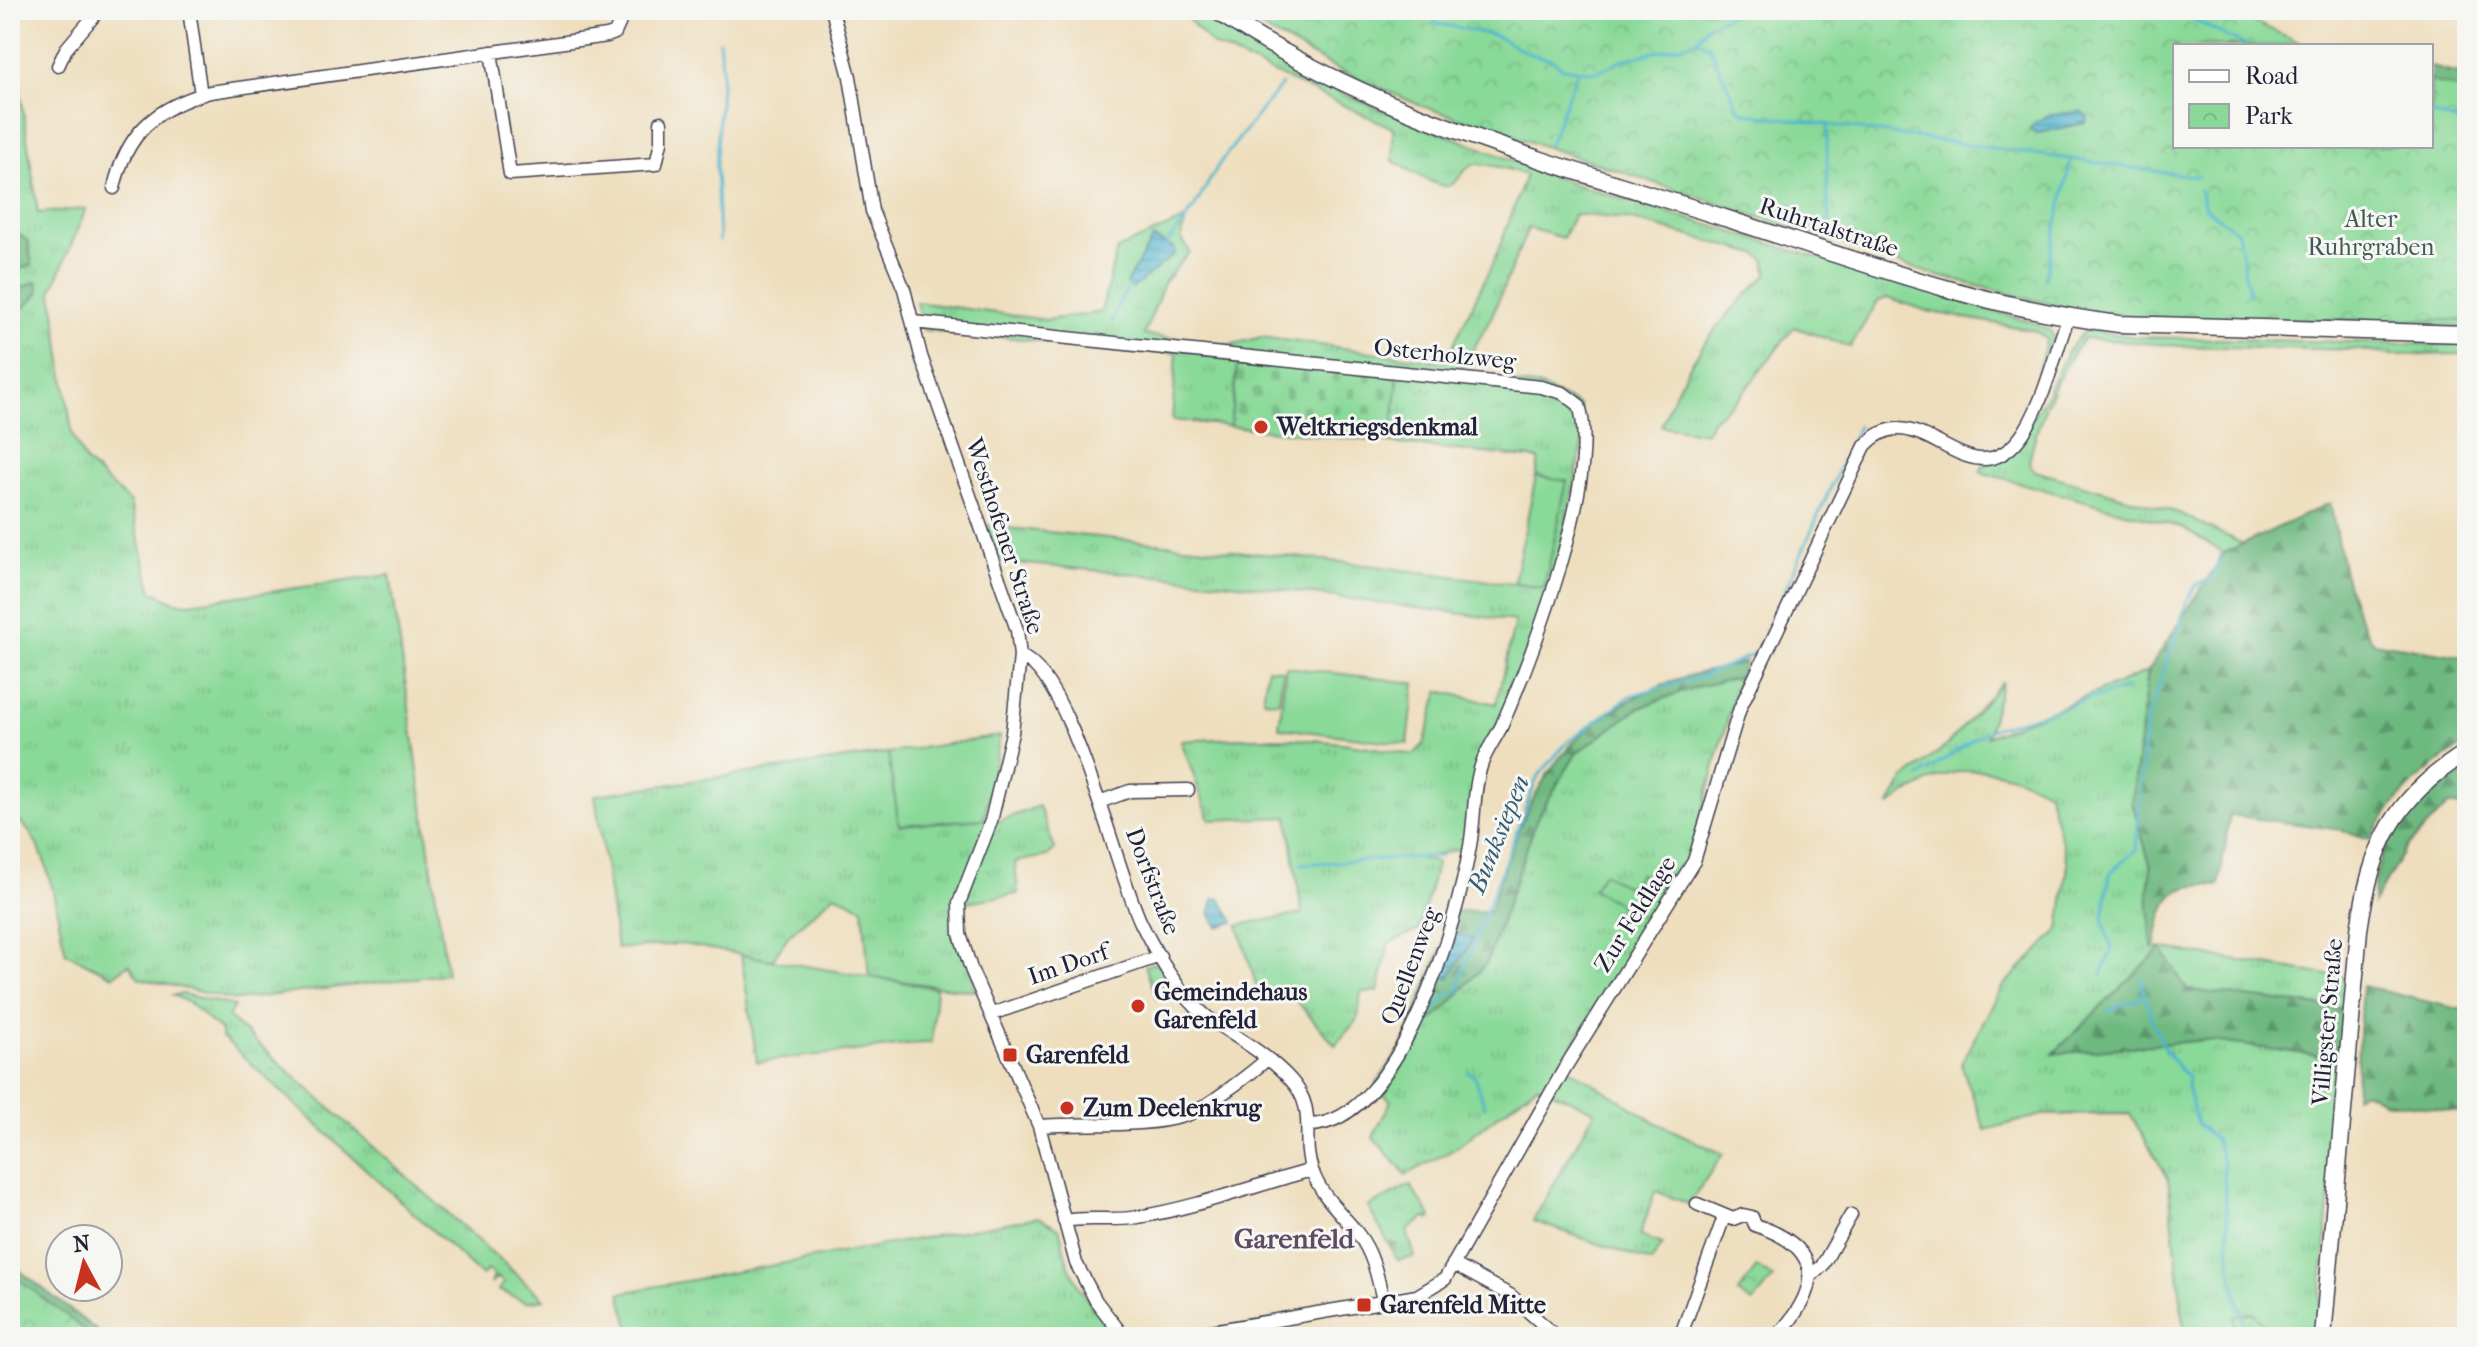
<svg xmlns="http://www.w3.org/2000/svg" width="2477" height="1347" viewBox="0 0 2477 1347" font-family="'IM FELL French Canon',serif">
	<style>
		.grass { fill: url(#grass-tufts); stroke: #567e6a; stroke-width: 2 }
		.forest { fill: url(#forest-firs); stroke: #486e5e; stroke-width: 2 }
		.wetland { fill: url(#wetland-marsh); stroke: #567e6a; stroke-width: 2 }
		.cemetery { fill: url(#cemetery-stones); stroke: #567e6a; stroke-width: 2 }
		.park { fill: url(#park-crowns); stroke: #567e6a; stroke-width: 2 }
		.garden { fill: #89d998; stroke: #567e6a; stroke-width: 2 }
		.water { fill: url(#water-rules); stroke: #386b84; stroke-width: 2 }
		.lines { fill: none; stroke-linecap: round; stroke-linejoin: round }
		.stream { stroke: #4eb4cd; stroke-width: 3 }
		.minor-casing { stroke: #413e4e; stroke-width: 15 }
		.major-casing { stroke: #413e4e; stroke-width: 19 }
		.minor { stroke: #fff; stroke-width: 12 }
		.major { stroke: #fff; stroke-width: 16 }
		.poi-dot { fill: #c8321e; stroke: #f6f6f2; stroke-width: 3 }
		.labels { text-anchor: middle; stroke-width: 6; stroke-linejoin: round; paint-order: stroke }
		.park-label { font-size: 24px; fill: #415957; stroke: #f6f6f2 }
		.street-label { font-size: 24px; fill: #22223b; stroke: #f6f6f2 }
		.poi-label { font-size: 24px; font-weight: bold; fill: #22223b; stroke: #f6f6f2; text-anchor: start }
		.water-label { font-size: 26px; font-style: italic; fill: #345c75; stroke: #f6f6f2 }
		.quarter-label { font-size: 28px; font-weight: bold; fill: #5e4b64; stroke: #f6f6f2 }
	</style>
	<defs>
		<pattern id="grass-tufts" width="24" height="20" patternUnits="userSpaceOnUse" patternTransform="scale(2)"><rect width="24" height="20" fill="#89d998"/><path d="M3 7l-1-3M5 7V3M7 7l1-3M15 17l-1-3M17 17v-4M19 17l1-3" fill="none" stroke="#76ba84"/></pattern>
		<pattern id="forest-firs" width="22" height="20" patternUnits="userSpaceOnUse" patternTransform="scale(2)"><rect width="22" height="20" fill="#6eb980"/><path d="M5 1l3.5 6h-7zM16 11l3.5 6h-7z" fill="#5a966a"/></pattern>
		<pattern id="wetland-marsh" width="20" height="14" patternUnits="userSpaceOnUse" patternTransform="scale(2)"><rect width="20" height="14" fill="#89d998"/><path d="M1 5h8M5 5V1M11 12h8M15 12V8" fill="none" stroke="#76ba84"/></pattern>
		<pattern id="cemetery-stones" width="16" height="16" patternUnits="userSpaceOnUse" patternTransform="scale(2)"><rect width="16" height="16" fill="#89d998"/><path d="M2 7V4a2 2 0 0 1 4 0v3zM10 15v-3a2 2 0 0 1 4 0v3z" fill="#76ba84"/></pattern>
		<pattern id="park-crowns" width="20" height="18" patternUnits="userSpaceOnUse" patternTransform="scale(2)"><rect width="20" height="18" fill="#89d998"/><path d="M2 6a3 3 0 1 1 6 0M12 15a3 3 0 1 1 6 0" fill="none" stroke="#76ba84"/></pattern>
		<pattern id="water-rules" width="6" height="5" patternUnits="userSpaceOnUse" patternTransform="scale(2)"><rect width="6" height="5" fill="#4eb4cd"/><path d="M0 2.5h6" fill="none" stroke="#4092a8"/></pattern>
	</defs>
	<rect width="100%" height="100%" fill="#f6f6f2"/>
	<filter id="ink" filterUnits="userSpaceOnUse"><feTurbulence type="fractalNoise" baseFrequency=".0125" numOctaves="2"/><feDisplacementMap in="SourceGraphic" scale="16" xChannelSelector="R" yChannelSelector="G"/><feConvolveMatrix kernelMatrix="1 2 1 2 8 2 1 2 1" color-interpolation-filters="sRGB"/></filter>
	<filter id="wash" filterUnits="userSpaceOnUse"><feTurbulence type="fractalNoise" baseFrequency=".006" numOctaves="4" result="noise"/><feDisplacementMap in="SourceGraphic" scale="32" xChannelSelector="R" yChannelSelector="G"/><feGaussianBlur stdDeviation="1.8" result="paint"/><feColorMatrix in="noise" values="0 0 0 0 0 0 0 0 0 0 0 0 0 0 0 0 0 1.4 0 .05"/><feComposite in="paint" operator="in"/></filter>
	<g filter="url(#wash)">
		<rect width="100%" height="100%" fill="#eedebd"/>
		<path class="grass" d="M 1180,10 L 1196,10 L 1252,48 L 1345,95 L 1573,184 L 2034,323 L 2051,331 L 2053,338 L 2036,397 L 2032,395 L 2047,338 L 2033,330 L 1931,312 L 1887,298 L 1878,301 L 1850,347 L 1794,327 L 1739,398 L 1712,420 L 1706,433 L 1661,426 C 1683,365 1719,319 1767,275 L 1765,260 L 1756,254 L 1632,220 L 1574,214 L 1563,238 L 1528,228 L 1491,318 L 1457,377 L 1541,387 L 1579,405 L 1584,439 L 1550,596 L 1482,763 L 1471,846 L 1420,859 L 1437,862 L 1419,930 L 1389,943 L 1378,992 L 1361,992 L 1358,1019 L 1335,1045 L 1285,988 L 1258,991 L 1238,925 L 1302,914 L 1288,817 L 1210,820 L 1181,741 C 1268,735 1327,737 1413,755 L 1424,744 L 1439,691 L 1496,704 L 1515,621 L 1232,583 L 993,561 L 979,525 L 1343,562 L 1544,588 L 1567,481 L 1536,476 L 1539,459 L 1391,443 L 1398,377 L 1238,360 L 1230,426 L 1172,420 L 1177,353 L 923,330 L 916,302 L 1047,320 L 1101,312 L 1117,249 L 1186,219 L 1181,238 L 1190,252 L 1165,281 L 1144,335 L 1230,345 L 1261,337 L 1445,362 L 1496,256 L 1526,175 C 1517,171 1481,161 1472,165 C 1461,170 1457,188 1444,186 C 1427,183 1408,168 1393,161 L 1393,128 L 1212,45 Z
			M 10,19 L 38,213 L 86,209 L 52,291 L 72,434 L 85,461 L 130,503 L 152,591 L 175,602 L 189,603 L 390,575 L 447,974 L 235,1000 L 139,978 L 129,964 L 113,976 L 66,953 C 54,907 52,842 10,813 L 10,312 L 21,310 L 39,293 L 37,281 L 14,292 L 21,268 L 32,265 L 28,241 L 10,228 Z
			M 2293,317 L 2467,318 L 2467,326 L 2293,324 Z
			M 2085,330 L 2136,337 L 2467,345 L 2467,354 L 2391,355 L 2360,350 L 2181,346 L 2084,338 C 2060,368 2035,425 2029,463 L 2035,471 L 2179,513 L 2245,545 L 2224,553 L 2183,528 L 1980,472 L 1984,465 L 2003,457 L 2044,400 L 2067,352 Z
			M 2148,671 L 2132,802 L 2151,867 L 2148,891 L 2152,947 L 2347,978 L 2346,1009 L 2187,990 L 2054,1053 L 2205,1040 L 2342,1059 L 2317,1337 L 2185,1337 L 2168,1178 L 2130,1114 L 2042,1115 L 1985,1130 L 1961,1064 L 2002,987 L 2059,930 L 2068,864 L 2048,792 C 1988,758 1943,765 1889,806 L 1904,780 L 1948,744 L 2002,682 L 1987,737 Z
			M 1739,677 L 1690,858 L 1670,891 L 1593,888 L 1651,922 L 1561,1063 L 1657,1123 L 1723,1154 L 1689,1204 L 1655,1191 L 1640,1236 L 1663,1244 L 1651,1262 L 1533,1221 L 1595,1111 L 1537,1085 L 1453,1150 L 1406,1175 L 1373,1137 L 1391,1101 L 1375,1086 L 1403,1045 L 1487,962 L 1537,818 L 1576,754 L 1637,709 L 1688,689 Z
			M 888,753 L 899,825 L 984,819 L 999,821 L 1039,806 L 1055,849 L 1047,856 L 1015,862 L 1018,894 L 959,903 L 975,991 L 869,977 L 863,908 L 835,894 L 789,935 L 772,960 L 682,944 L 617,949 L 595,795 Z
			M 182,994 L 234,1006 L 228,1017 L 544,1299 L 526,1302 L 498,1290 L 504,1283 L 497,1277 L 491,1284 L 494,1275 L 487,1270 L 482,1276 L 221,1036 L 221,1031 L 189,1003 L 173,995 Z
			M 1410,1185 L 1432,1218 L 1429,1220 L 1426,1217 L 1407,1231 L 1415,1257 L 1398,1260 L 1392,1252 L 1396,1245 L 1392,1243 L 1391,1248 L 1368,1207 Z
			M 1038,1217 L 1059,1228 L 1068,1264 L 1080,1289 L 1114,1337 L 632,1337 L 620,1293 Z"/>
		<path class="forest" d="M 2431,67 L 2467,76 L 2467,161 L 2431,146 Z
			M 10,228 L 28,241 L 32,265 L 21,268 L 15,291 L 37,281 L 39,293 L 21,310 L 10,312 Z
			M 2330,503 C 2340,549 2345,602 2373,642 L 2467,657 L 2467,743 C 2422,772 2398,793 2370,839 L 2342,830 L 2230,815 L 2219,886 C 2168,881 2163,901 2155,948 L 2152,947 L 2148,891 L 2151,867 L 2132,802 L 2148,671 L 2224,553 Z
			M 1745,662 L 1739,677 L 1688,689 L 1637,709 L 1576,754 L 1537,818 L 1487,962 L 1446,1008 L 1403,1045 L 1456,911 L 1490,911 C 1526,801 1551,729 1667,683 C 1691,673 1720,669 1745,662 Z
			M 2467,760 L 2467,808 L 2448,805 L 2407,847 L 2373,903 C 2373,841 2419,793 2467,760 Z
			M 2161,948 L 2187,990 L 2346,1009 L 2342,1059 L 2205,1040 L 2053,1054 Z
			M 2362,986 L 2467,1011 L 2467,1113 L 2383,1101 L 2364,1091 L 2355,1096 Z
			M 10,1263 L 105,1337 L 10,1337 Z"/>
		<path class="wetland" d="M 2254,1312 L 2263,1325 L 2258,1337 L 2238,1337 L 2233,1317 Z"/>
		<path class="cemetery" d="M 1238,359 L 1398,377 L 1391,443 L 1230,426 Z"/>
		<path class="park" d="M 1229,10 L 2227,10 L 2308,46 L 2175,46 L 2175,146 L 2431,146 L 2431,81 L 2467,91 L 2467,320 L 2141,319 L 2081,312 L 1938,276 L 1419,105 L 1335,68 Z
			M 1152,963 L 1161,965 L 1177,991 L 1157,999 L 1145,966 Z
			M 1757,1267 L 1773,1278 L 1753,1303 L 1738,1293 Z
			M 10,1273 L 81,1327 L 90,1337 L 10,1337 Z"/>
		<path class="garden" d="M 1536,476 L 1567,481 L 1544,588 L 1514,582 Z
			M 1286,667 L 1415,683 L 1408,744 L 1279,728 Z
			M 1267,668 L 1283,670 L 1279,702 L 1263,700 Z
			M 1000,736 L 984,819 L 899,825 L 888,753 Z
			M 1603,873 L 1630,888 L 1639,873 L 1670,891 L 1651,922 L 1593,889 Z
			M 741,955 L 936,988 L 932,1042 L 757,1062 Z"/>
		<path class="water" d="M 2082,111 L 2088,117 L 2085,123 L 2039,133 L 2029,130 C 2039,113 2064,114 2082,111 Z
			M 1153,238 L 1174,248 L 1175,254 L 1132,289 L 1126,283 Z
			M 1220,898 L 1234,922 L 1218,927 L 1210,914 L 1214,899 Z
			M 1457,934 L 1473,939 L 1449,978 L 1441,975 Z"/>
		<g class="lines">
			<path class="stream" d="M 1428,10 L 1435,23 L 1494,35 L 1530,54 L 1552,59 L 1562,68 L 1596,72 L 1626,59 L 1688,44 L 1697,40 L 1707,26 L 1741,10
				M 2174,10 L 2246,46
				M 1697,40 L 1709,46 L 1738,108 L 1745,113 L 2198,177
				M 719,41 L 722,69 L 716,164 L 719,241
				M 2431,113 L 2467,125
				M 1827,125 C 1828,160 1825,191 1830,225
				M 1549,145 L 1578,70
				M 2200,190 L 2205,208 L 2238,232 L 2249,295
				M 1166,245 L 1194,208 L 1219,164 L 1281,85
				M 2045,279 L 2071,159
				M 1112,322 L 1118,304 L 1129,286
				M 1920,777 L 1975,738 L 1995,728 L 2127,688
				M 1301,864 L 1441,856
				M 2102,974 L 2112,948 L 2103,920 L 2110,873 L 2136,850 L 2145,727 L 2188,599 L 2197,584 L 2212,579 L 2220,555
				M 2141,979 C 2149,1016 2160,1051 2188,1077 L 2187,1087 L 2197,1124 L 2216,1140 L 2223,1161 L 2231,1271 L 2244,1327
				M 2108,1012 L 2119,1005 L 2138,1000 L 2144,992
				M 1410,1042 L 1447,994 L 1460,990 L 1462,974 L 1537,778 L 1566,743 L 1630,696 L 1702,676 L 1757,653 L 1858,426
				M 1468,1072 L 1475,1077 L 1485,1107"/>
		</g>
	</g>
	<g filter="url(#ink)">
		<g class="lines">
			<defs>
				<path id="minor" d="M 189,10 L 201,95
					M 832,10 L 850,77 L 872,211 L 904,289 L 921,356 L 1017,630 L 1020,656 L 1012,733 L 991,821 L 959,903 L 960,934 L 971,969 L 1039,1126 L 1076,1263 L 1096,1301 L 1124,1337
					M 689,12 L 689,10
					M 491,52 L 510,174 L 656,164 L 661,142 L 661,122
					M 58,66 L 66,49 L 99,10
					M 114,188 C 126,133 156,107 210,92 L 607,36 L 615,33 L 625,10
					M 913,322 L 1541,387 L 1563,393 L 1579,405 C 1602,476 1532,656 1502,725 C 1496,738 1487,749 1482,763 C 1473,788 1475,819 1470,846 C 1458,919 1400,1123 1310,1125
					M 1020,656 C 1071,673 1116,871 1141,923 C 1157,955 1178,994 1207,1017 C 1235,1037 1266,1053 1290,1079 C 1319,1110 1300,1138 1312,1170 C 1321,1197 1341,1212 1358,1234 C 1373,1253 1378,1278 1383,1301
					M 1099,802 L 1130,791 L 1188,790
					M 992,1014 L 1160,956
					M 1039,1126 C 1086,1122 1141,1129 1187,1115 C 1203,1110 1253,1072 1267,1059
					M 1697,1204 L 1733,1219 L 1743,1215 L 1752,1217 L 1755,1225 C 1825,1248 1822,1288 1776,1337
					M 1064,1221 C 1089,1216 1113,1222 1138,1217 C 1198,1207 1253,1186 1312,1170
					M 1453,1264 L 1510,1295 L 1557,1337
					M 1811,1276 L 1822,1266 L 1851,1215
					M 1177,1337 L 1417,1296 L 1445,1279 L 1566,1066 L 1694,861 L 1740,708 L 1865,446 C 1918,388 1967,503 2019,439 C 2042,410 2055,353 2068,318
					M 1680,1337 L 1724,1217"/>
				<path id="major" d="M 1215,10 C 1370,115 1552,163 1728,219 C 1857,261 1984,308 2119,324 L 2467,334
					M 2323,1337 L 2359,930 C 2371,846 2393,798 2467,752"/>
			</defs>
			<use href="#minor" class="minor-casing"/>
			<use href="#major" class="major-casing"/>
			<use href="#minor" class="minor"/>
			<use href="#major" class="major"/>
		</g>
	</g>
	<g class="poi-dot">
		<circle cx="1261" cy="427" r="8"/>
		<circle cx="1138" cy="1006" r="8"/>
		<rect x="1002" y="1047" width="16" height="16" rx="4"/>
		<circle cx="1067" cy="1108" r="8"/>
		<rect x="1356" y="1297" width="16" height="16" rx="4"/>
	</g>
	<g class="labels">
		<g class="park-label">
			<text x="2371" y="227">Alter<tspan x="2371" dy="28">Ruhrgraben</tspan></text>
		</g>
		<g class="street-label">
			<text transform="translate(1829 227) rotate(18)" y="8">Ruhrtalstraße</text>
			<text transform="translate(1445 354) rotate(6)" y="8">Osterholzweg</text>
			<text transform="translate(1005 536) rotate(72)" y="8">Westhofener Straße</text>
			<text transform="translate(1153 881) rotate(69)" y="8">Dorfstraße</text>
			<text transform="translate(1635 914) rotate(-58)" y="8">Zur Feldlage</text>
			<text transform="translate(1068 964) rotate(-19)" y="8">Im Dorf</text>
			<text transform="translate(1410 966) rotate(-69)" y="8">Quellenweg</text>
			<text transform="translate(2327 1022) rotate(-85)" y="8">Villigster Straße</text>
		</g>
		<g class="poi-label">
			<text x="1277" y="435">Weltkriegsdenkmal</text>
			<text x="1154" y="1000">Gemeindehaus<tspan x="1154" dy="28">Garenfeld</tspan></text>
			<text x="1026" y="1063">Garenfeld</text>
			<text x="1083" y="1116">Zum Deelenkrug</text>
			<text x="1380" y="1313">Garenfeld Mitte</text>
		</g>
		<g class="water-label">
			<text transform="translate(1498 834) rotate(-68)" y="9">Bunksiepen</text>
		</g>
		<g class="quarter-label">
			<text x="1294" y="1248">Garenfeld</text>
		</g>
	</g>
	<rect width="2477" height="1347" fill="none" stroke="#f6f6f2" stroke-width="40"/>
	<rect x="2173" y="44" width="260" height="104" fill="#f6f6f2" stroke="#a1a1a9" stroke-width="2"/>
	<rect x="2189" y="70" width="40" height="12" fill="#ffffff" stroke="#a1a1a9" stroke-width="2"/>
	<text x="2245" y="84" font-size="24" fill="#22223b">Road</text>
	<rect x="2189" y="104" width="40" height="24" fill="url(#park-crowns)" stroke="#a1a1a9" stroke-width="2"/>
	<text x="2245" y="124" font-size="24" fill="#22223b">Park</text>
	<g transform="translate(84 1263) rotate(353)"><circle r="38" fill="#f6f6f2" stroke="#a1a1a9" stroke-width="2"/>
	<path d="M0-6L14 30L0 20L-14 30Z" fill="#c8321e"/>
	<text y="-12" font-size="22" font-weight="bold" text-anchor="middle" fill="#22223b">N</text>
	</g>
</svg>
